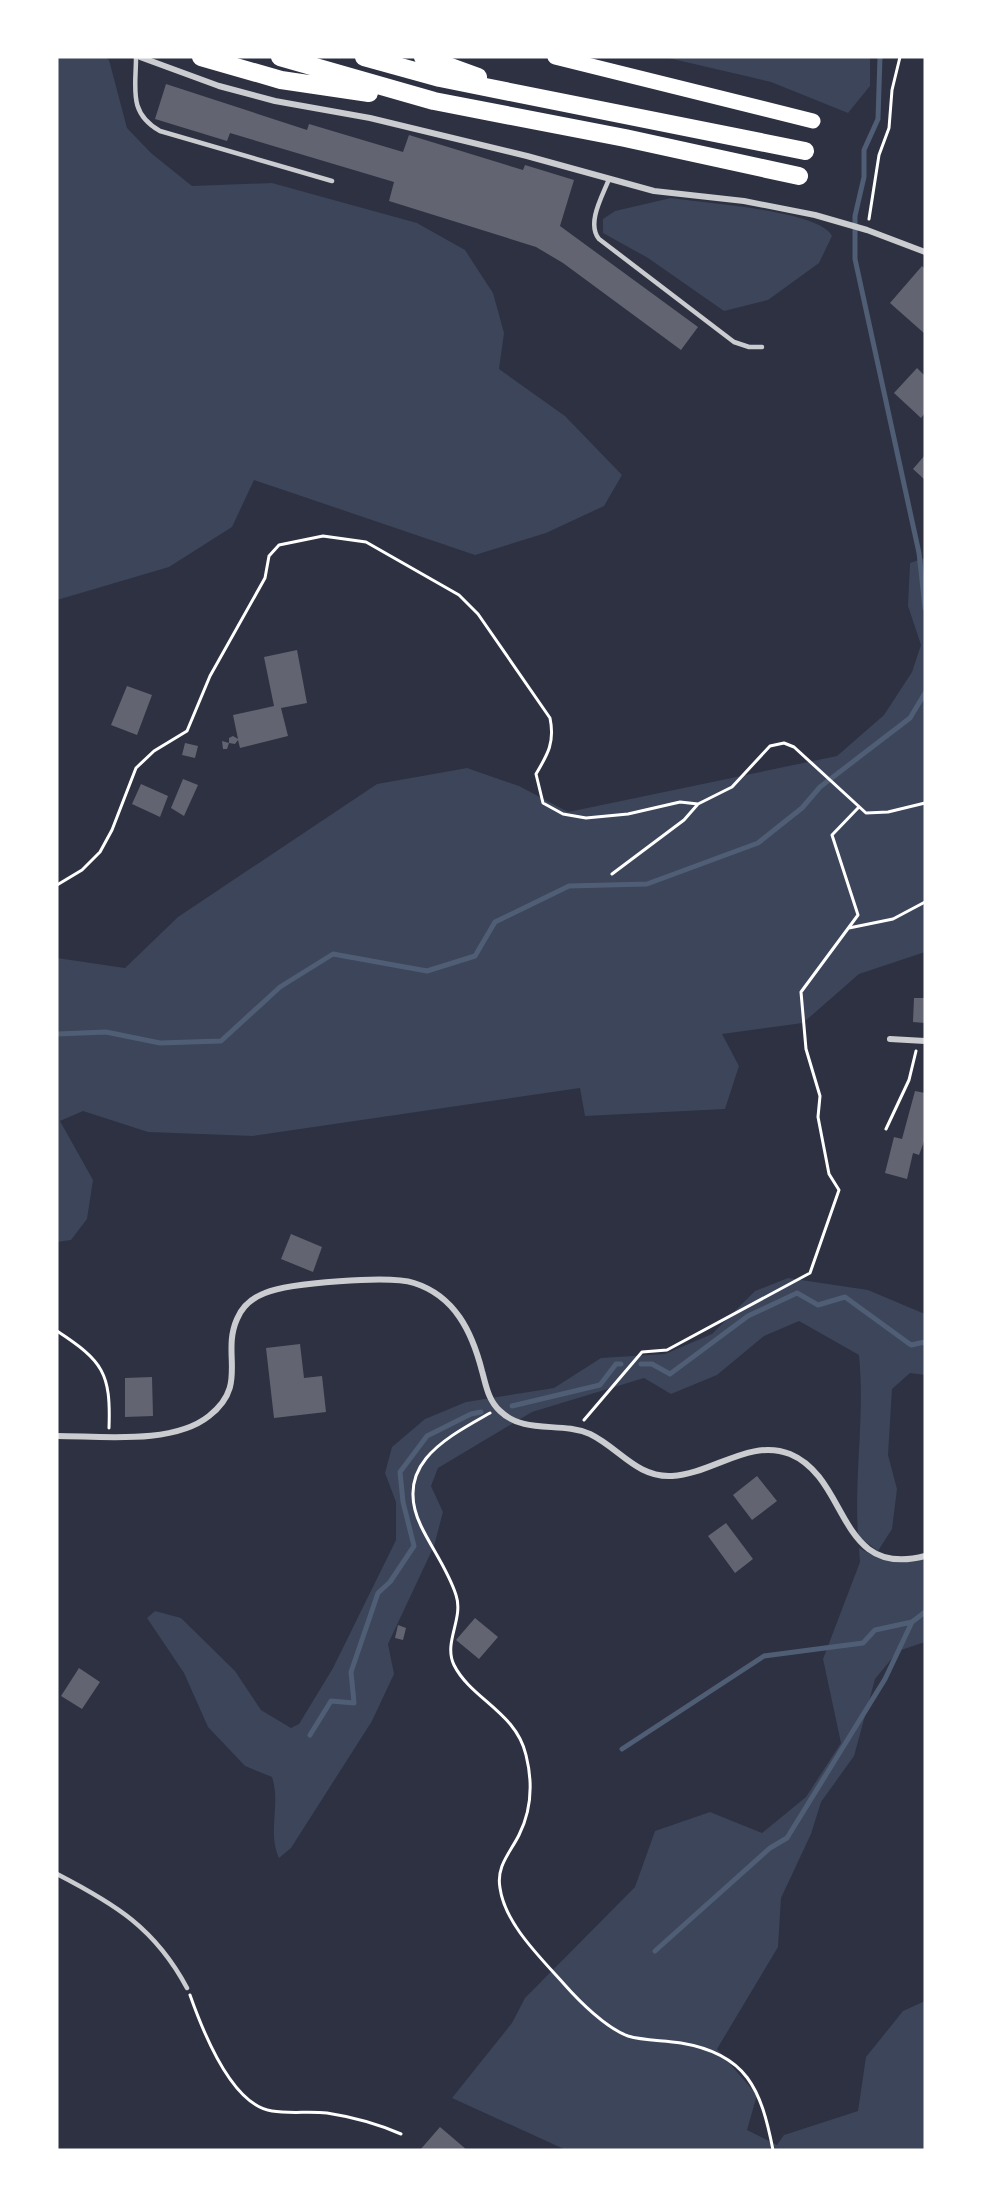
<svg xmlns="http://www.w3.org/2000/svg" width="982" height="2207" viewBox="0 0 982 2207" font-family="'Alegreya Sans',sans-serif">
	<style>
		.green { fill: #3c4559 }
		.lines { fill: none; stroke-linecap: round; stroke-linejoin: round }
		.stream { stroke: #4f5d75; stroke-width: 5 }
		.building { fill: #626471 }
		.path { stroke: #fff; stroke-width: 3 }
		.service { stroke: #caccd0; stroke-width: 4.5 }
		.minor { stroke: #caccd0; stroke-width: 6 }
		.primary { stroke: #fff; stroke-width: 15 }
		.motorway { stroke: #fff; stroke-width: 18 }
	</style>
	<rect width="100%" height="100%" fill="#2d3142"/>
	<path class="green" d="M 57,57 L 105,57 L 109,60 L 127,128 L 151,153 L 192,186 L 272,183 L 417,223 L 465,250 L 493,293 L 504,333 L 499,369 L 565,416 L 622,475 L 604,506 L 546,533 L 475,555 L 254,480 L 232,527 L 169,567 L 57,600 Z
		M 664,57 L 870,57 L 870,86 L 848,113 L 771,82 Z
		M 671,198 C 701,203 820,210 832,236 L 819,263 L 768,300 L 724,311 L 648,258 L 603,233 L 603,219 L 615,211 Z
		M 925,558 L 925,952 L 859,974 L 803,1023 L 722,1034 L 739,1066 L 725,1109 L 585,1116 L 580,1088 L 253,1136 L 148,1132 L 83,1111 L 60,1121 L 93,1180 L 87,1219 L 71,1240 L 57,1242 L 57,958 L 125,968 L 178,917 L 377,784 L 467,768 L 519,786 L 568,812 L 837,756 L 884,715 L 912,672 L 921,645 L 908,606 L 910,563 Z
		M 788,1278 L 868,1290 L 925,1314 L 925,1375 L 910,1373 L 892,1389 L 888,1455 L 897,1489 L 892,1529 L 878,1551 L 858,1536 C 854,1475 865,1416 859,1355 L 799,1321 L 764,1336 L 717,1375 L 671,1394 L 644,1378 L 532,1412 L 438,1468 L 431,1486 L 443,1512 L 434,1546 L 388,1644 L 394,1674 L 372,1721 L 291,1848 L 279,1858 C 267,1832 281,1804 272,1777 L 245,1766 L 208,1727 L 184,1673 L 147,1618 L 155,1611 L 181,1618 L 235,1671 L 261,1710 L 291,1728 L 299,1724 L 333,1668 L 396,1540 L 396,1502 L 385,1473 L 392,1447 L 425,1419 L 466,1402 L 554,1388 L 601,1358 L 665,1354 L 712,1334 L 755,1291 Z
		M 859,1548 C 882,1561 899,1566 925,1559 L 925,1642 L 898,1651 L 875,1679 L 854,1756 L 821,1802 L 811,1834 L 781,1898 L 778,1947 L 717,2049 L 757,2095 L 747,2130 L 777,2145 L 784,2135 L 858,2111 L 866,2057 L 903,2011 L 925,2001 L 925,2150 L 566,2150 L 452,2098 L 512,2023 L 525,1998 L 635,1887 L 655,1831 L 710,1812 L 762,1833 L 806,1797 L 841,1743 L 823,1659 L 860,1562 Z"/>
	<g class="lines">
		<path class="stream" d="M 880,57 L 878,119 L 864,150 L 864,177 L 855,216 L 855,259 L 919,553 L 925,608
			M 57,1034 L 106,1032 L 160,1043 L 221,1041 L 280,987 L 333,954 L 427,971 L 475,956 L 495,922 L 569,886 L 647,884 L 758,843 L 802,808 L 820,787 L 910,718 L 925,693
			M 641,1364 L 652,1364 L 670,1374 L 748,1316 L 797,1293 L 818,1305 L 845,1297 L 911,1345 L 925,1342
			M 512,1406 L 600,1385 L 616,1364 L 621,1364
			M 310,1735 L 331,1701 L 354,1703 L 351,1672 L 378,1593 L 390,1582 L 414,1546 L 403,1502 L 400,1472 L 427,1436 L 471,1414 L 481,1412
			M 622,1749 L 764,1656 L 863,1643 L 875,1630 L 912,1622 L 925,1612
			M 655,1951 L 770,1848 L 787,1838 L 885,1679 L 912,1622"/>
	</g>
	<path class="building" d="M 166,84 L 307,130 L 309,124 L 403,152 L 409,135 L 523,170 L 525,165 L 574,180 L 560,226 L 698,327 L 681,350 L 563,263 L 536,247 L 389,201 L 394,182 L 230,133 L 227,141 L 155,119 Z
		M 922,266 L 925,269 L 925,334 L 890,303 Z
		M 917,368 L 925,376 L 925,413 L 921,418 L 894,393 Z
		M 925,455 L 925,480 L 913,469 Z
		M 297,650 L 307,703 L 281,708 L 288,736 L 240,748 L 238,740 L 235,744 L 229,743 L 227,749 L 223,749 L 222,741 L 229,743 L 229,738 L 233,736 L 238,739 L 233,715 L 274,706 L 264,657 Z
		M 127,686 L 152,695 L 137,735 L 111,725 Z
		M 185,743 L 198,746 L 195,758 L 182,755 Z
		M 183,779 L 198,785 L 184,816 L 171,808 Z
		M 141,784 L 168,796 L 160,817 L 132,804 Z
		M 914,998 L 925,998 L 925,1023 L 913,1022 Z
		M 915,1091 L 925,1093 L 925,1139 L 919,1155 L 913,1153 L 907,1179 L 885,1173 L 894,1137 L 902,1139 Z
		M 291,1234 L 322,1247 L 313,1272 L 281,1259 Z
		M 300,1344 L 304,1378 L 322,1376 L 326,1412 L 274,1418 L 266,1348 Z
		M 152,1377 L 153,1416 L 125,1417 L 125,1378 Z
		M 757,1476 L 777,1501 L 752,1520 L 733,1495 Z
		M 726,1523 L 753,1559 L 735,1573 L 708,1536 Z
		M 475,1618 L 498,1637 L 479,1659 L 456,1640 Z
		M 398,1625 L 406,1628 L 403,1640 L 395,1638 Z
		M 79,1668 L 100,1682 L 82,1709 L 61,1696 Z
		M 440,2127 L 467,2150 L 420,2150 Z"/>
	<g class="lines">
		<path class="path" d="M 869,219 L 879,155 L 889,128 L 892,90 L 900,57
			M 612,874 L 684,820 L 698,804
			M 57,885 L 82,870 L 100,852 L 112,830 L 136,768 L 154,751 L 187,731 L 210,676 L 265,578 L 269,556 L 279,545 L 323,536 L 366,542 L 459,595 L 478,614 L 550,718 C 555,742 548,754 536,774 L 543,803 L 563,814 L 586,818 L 628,814 L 680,802 L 698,804 L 732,787 L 770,746 L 784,743 L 794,747 L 866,813 L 888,812 L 925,803
			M 849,928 L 893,919 L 925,902
			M 886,1129 L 909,1080 L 916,1051
			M 57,1331 C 103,1361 111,1373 109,1428
			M 490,1413 C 446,1438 392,1465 421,1526 C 432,1549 448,1570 456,1595 C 464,1619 443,1642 454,1665 C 471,1699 516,1712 526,1755 C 533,1783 532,1809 519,1835 C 510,1853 496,1866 500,1888 C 505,1924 541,1958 564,1984 C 579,2001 606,2028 628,2036 C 644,2041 664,2040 681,2043 C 747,2054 761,2089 773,2150
			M 584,1420 L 642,1352 L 667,1350 L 810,1273 L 839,1190 L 829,1174 L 818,1117 L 820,1096 L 806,1049 L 801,992 L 858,915 L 832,835 L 858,808
			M 190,1995 C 202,2029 231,2105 272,2111 C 290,2114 309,2111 327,2113 C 353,2117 378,2124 401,2134"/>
		<path class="service" d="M 136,57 C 136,89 128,113 160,131 L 332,181
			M 609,179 C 603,195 586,223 599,239 L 734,342 L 749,347 L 762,347
			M 57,1874 C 115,1904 155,1928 187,1988"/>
		<path class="minor" d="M 140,57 L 219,86 L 275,101 L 370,118 L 527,156 L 654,191 L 744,201 L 815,215 L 867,230 L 925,252
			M 890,1039 L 925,1041
			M 57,1436 C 101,1436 173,1445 209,1416 C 249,1385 221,1355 237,1319 C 242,1307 252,1298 265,1293 C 289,1283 389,1275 414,1283 C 455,1296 472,1332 482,1371 C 486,1385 488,1400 500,1411 C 525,1435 560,1421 590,1434 C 619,1448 637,1478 672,1476 C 712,1474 750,1438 790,1454 C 850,1479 837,1579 925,1556"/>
		<path class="primary" d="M 555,57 L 813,121"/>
		<path class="motorway" d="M 201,57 L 281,80 L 369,93
			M 280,57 L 434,101 L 625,138 L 799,176
			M 364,57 L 440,78 L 805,151
			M 423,57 L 478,77"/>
	</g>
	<rect width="982" height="2207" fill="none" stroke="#ffffff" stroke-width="117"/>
</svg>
